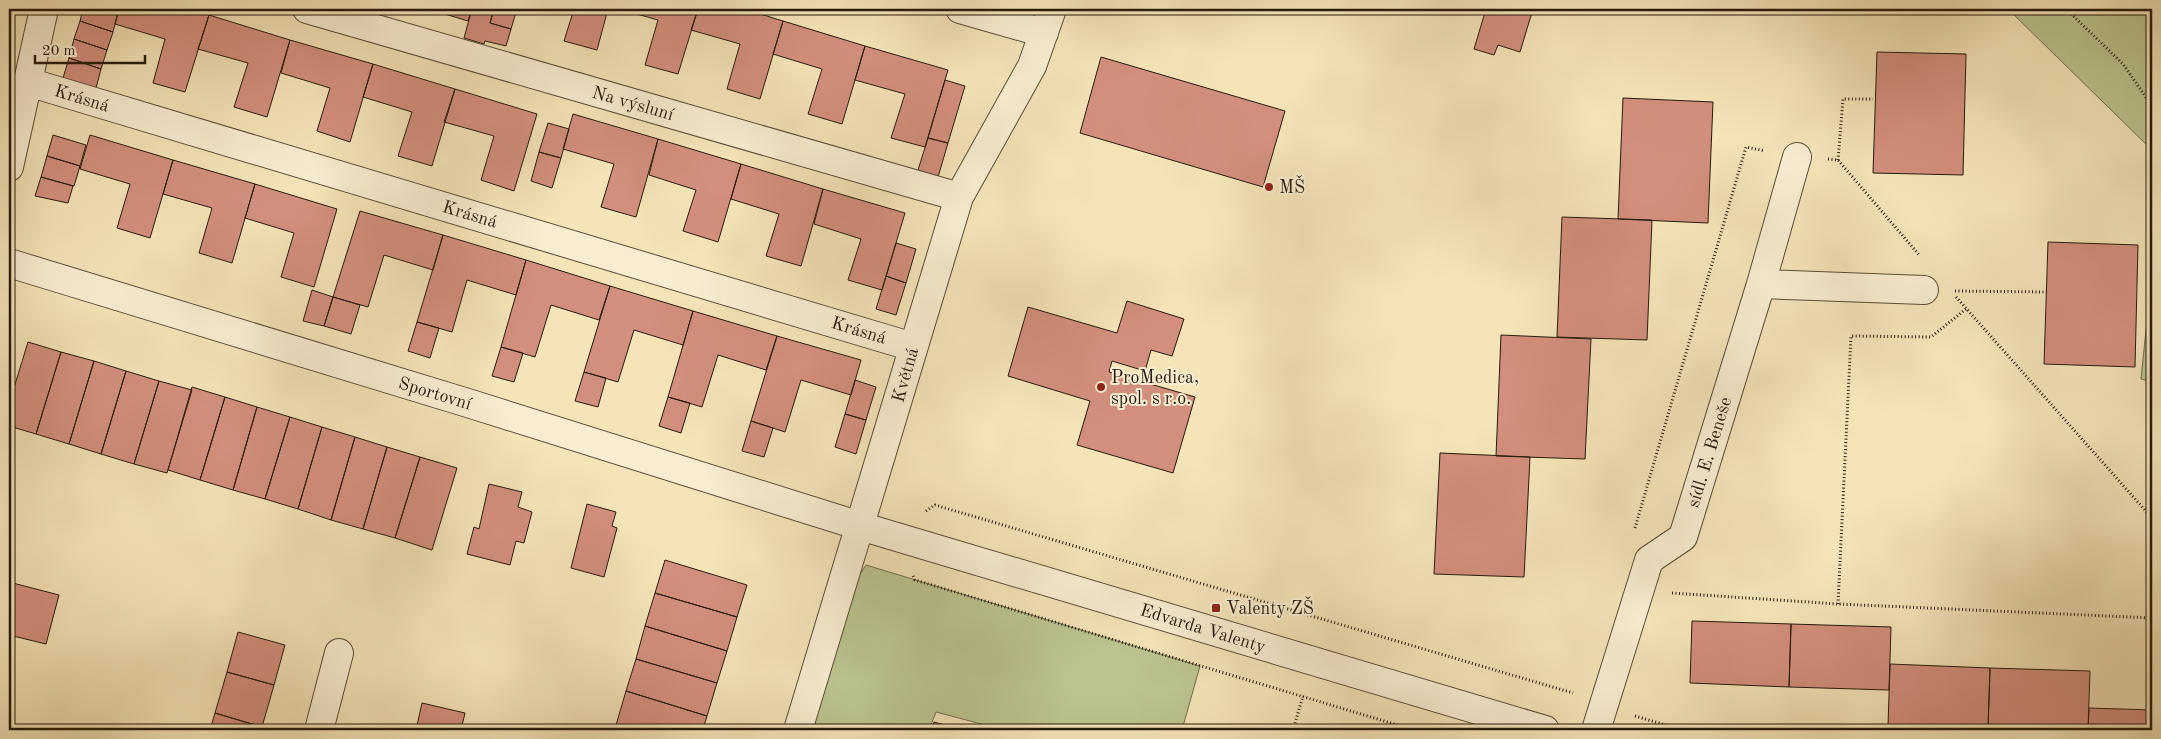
<svg xmlns="http://www.w3.org/2000/svg" width="2161" height="739" viewBox="0 0 2161 739" font-family="'Old Standard TT',serif">
	<style>
		.green { fill: #bbc48f; stroke: #706f4e }
		.building { fill: #d38f7d; stroke: #261a0d }
		.lines { fill: none; stroke-linecap: round; stroke-linejoin: round }
		.minor-casing { stroke: #5a4c38; stroke-width: 30 }
		.path { stroke: #261a0d; stroke-width: 3; stroke-dasharray: 1 2.5; stroke-linecap: butt }
		.minor { stroke: #f8edd1; stroke-width: 28 }
		.poi-dot { fill: #8f2418; stroke: #f8edd1; stroke-width: 2 }
		.labels { text-anchor: middle; stroke-width: 4; stroke-linejoin: round; paint-order: stroke }
		.street-label { font-size: 18px; fill: #261a0d; stroke: #f8edd1 }
		.poi-label { font-size: 18px; fill: #261a0d; stroke: #f8edd1; text-anchor: start }
	</style>
	<rect width="100%" height="100%" fill="#f4e4b8"/>
	<filter id="stains"><feTurbulence type="fractalNoise" baseFrequency=".004" numOctaves="4"/><feColorMatrix values="0 0 0 0 .2 0 0 0 0 .09 0 0 0 0 .02 0 0 0 .5 -.17"/></filter>
	<radialGradient id="worn" r=".72"><stop offset=".6" stop-color="#630" stop-opacity="0"/><stop offset="1" stop-color="#630" stop-opacity=".3"/></radialGradient>
	<path class="green" d="M 2008,9 L 2152,9 L 2152,151 L 2152,150 Z
		M 2152,271 L 2152,382 L 2141,379 Z
		M 866,565 L 1200,666 L 1182,730 L 1004,730 L 936,712 L 929,730 L 811,730 L 849,591 Z"/>
	<path class="building" d="M 83,9 L 108,9 L 118,12 L 113,32 L 80,21 Z
		M 119,9 L 187,9 L 209,15 L 185,92 L 153,83 L 165,39 L 115,24 Z
		M 436,9 L 472,9 L 468,21 L 435,11 Z
		M 472,9 L 494,9 L 490,23 L 511,29 L 506,46 L 485,41 L 484,44 L 464,38 Z
		M 494,9 L 517,9 L 511,29 L 490,23 Z
		M 574,9 L 608,9 L 597,50 L 564,41 Z
		M 619,9 L 698,9 L 678,74 L 645,65 L 658,20 Z
		M 698,9 L 744,9 L 783,21 L 760,99 L 727,89 L 740,44 L 691,30 Z
		M 1486,9 L 1533,9 L 1520,52 L 1498,45 L 1494,55 L 1474,49 Z
		M 209,15 L 290,40 L 267,117 L 234,107 L 248,63 L 198,49 Z
		M 80,21 L 113,32 L 107,50 L 74,39 Z
		M 783,21 L 865,46 L 842,124 L 808,114 L 822,69 L 773,54 Z
		M 74,39 L 107,50 L 101,69 L 69,58 Z
		M 290,40 L 373,64 L 350,142 L 317,131 L 330,88 L 281,73 Z
		M 865,46 L 948,70 L 925,147 L 891,138 L 905,94 L 855,80 Z
		M 1877,52 L 1966,54 L 1963,175 L 1873,173 Z
		M 1101,57 L 1285,111 L 1263,187 L 1080,133 Z
		M 69,58 L 101,69 L 96,88 L 63,78 Z
		M 373,64 L 455,89 L 432,166 L 398,156 L 412,112 L 363,97 Z
		M 945,80 L 965,86 L 948,143 L 928,138 Z
		M 455,89 L 537,114 L 514,191 L 481,180 L 494,136 L 444,122 Z
		M 1623,98 L 1713,102 L 1708,223 L 1618,219 Z
		M 573,114 L 658,139 L 636,217 L 601,207 L 614,164 L 563,149 Z
		M 548,123 L 569,129 L 561,158 L 539,152 Z
		M 53,135 L 86,145 L 80,166 L 47,156 Z
		M 90,135 L 173,160 L 150,238 L 117,228 L 130,184 L 80,169 Z
		M 928,138 L 948,143 L 938,177 L 918,170 Z
		M 658,139 L 741,164 L 718,242 L 683,231 L 696,190 L 649,175 Z
		M 539,152 L 561,158 L 552,188 L 531,181 Z
		M 47,156 L 80,166 L 74,186 L 41,177 Z
		M 173,160 L 255,184 L 232,263 L 199,253 L 212,208 L 163,194 Z
		M 741,164 L 823,189 L 801,266 L 766,256 L 779,214 L 731,199 Z
		M 41,177 L 73,186 L 68,203 L 35,196 Z
		M 255,184 L 337,209 L 314,287 L 281,277 L 294,233 L 245,218 Z
		M 823,189 L 905,213 L 882,290 L 848,280 L 861,239 L 814,224 Z
		M 360,211 L 443,235 L 433,270 L 384,255 L 368,307 L 333,297 Z
		M 1562,217 L 1652,220 L 1647,340 L 1557,337 Z
		M 443,235 L 526,260 L 516,295 L 467,280 L 452,332 L 417,322 Z
		M 2048,242 L 2138,245 L 2135,367 L 2044,364 Z
		M 896,243 L 916,249 L 906,283 L 886,276 Z
		M 526,260 L 610,286 L 599,320 L 551,305 L 535,357 L 501,347 Z
		M 886,276 L 906,283 L 896,315 L 876,309 Z
		M 610,286 L 693,311 L 683,345 L 634,330 L 618,382 L 584,372 Z
		M 312,290 L 333,297 L 324,326 L 303,321 Z
		M 333,297 L 360,305 L 351,334 L 324,326 Z
		M 1127,301 L 1184,319 L 1172,356 L 1151,350 L 1145,371 L 1112,361 L 1109,372 L 1195,397 L 1173,473 L 1077,445 L 1090,401 L 1008,376 L 1028,307 L 1117,333 Z
		M 693,311 L 777,336 L 766,370 L 718,355 L 702,407 L 668,397 Z
		M 417,322 L 439,328 L 430,358 L 408,351 Z
		M 1501,335 L 1591,339 L 1585,459 L 1496,456 Z
		M 777,336 L 861,360 L 851,395 L 801,380 L 785,432 L 751,421 Z
		M 28,342 L 61,352 L 36,434 L 9,426 L 9,404 Z
		M 501,347 L 523,353 L 514,382 L 492,376 Z
		M 61,352 L 94,361 L 69,444 L 36,434 Z
		M 94,361 L 126,371 L 101,454 L 69,444 Z
		M 126,371 L 159,381 L 134,464 L 101,454 Z
		M 584,372 L 606,378 L 598,407 L 575,401 Z
		M 855,380 L 876,387 L 866,420 L 845,414 Z
		M 159,381 L 192,390 L 167,473 L 134,464 Z
		M 192,387 L 225,397 L 200,480 L 168,470 Z
		M 225,397 L 257,407 L 233,490 L 200,480 Z
		M 668,397 L 690,403 L 681,433 L 659,426 Z
		M 257,407 L 290,417 L 265,499 L 233,490 Z
		M 845,414 L 866,420 L 856,454 L 835,447 Z
		M 290,417 L 322,427 L 298,509 L 265,499 Z
		M 751,421 L 773,428 L 764,457 L 742,451 Z
		M 322,427 L 355,437 L 331,520 L 298,509 Z
		M 355,437 L 387,447 L 363,529 L 331,520 Z
		M 387,447 L 420,457 L 395,538 L 363,529 Z
		M 1440,453 L 1530,457 L 1524,577 L 1434,574 Z
		M 420,457 L 457,468 L 432,550 L 395,538 Z
		M 489,484 L 522,492 L 518,507 L 532,512 L 524,543 L 516,541 L 510,565 L 467,554 L 474,527 L 479,529 Z
		M 587,504 L 616,512 L 612,526 L 617,528 L 604,577 L 571,568 Z
		M 665,560 L 747,585 L 737,617 L 655,593 Z
		M 9,582 L 59,595 L 46,644 L 9,635 Z
		M 655,593 L 737,617 L 727,651 L 645,626 Z
		M 1692,621 L 1791,624 L 1789,687 L 1690,683 Z
		M 1791,624 L 1891,627 L 1889,690 L 1789,687 Z
		M 645,626 L 727,651 L 717,683 L 636,659 Z
		M 238,632 L 285,645 L 274,685 L 227,672 Z
		M 636,659 L 717,683 L 707,716 L 626,691 Z
		M 1890,664 L 1990,668 L 1988,729 L 1888,726 Z
		M 1990,668 L 2090,671 L 2088,730 L 1988,729 Z
		M 227,672 L 274,685 L 262,727 L 215,713 Z
		M 626,691 L 707,716 L 703,730 L 634,730 L 616,725 Z
		M 422,703 L 465,713 L 461,730 L 416,730 Z
		M 2089,708 L 2152,710 L 2152,730 L 2088,730 Z
		M 215,713 L 262,727 L 261,730 L 210,730 Z
		M 934,722 L 963,730 L 932,730 Z"/>
	<g class="lines">
		<defs>
			<path id="minor" d="M 307,9 L 959,197
				M 960,9 L 1044,33
				M 28,82 L 913,347
				M 9,167 L 44,9
				M 9,263 L 471,404 L 860,526 L 1545,730
				M 1761,284 L 1924,290
				M 319,730 L 339,653
				M 798,730 L 959,197 L 1032,66 L 1052,9
				M 1596,730 L 1649,560 L 1683,537 L 1761,284 L 1797,157"/>
		</defs>
		<use href="#minor" class="minor-casing"/>
		<path class="path" d="M 2066,9 L 2123,64 L 2152,106
			M 1828,159 L 1838,160 L 1920,256
			M 1838,160 L 1843,99 L 1873,99
			M 1955,291 L 2047,292
			M 1956,297 L 2152,518
			M 926,511 L 935,505 L 1573,693
			M 1635,528 L 1746,147 L 1765,151
			M 913,576 L 915,580 L 1414,730
			M 1672,593 L 1838,604 L 2152,618
			M 1838,604 L 1851,336 L 1931,337 L 1966,309
			M 1635,716 L 1682,730
			M 1293,730 L 1303,696"/>
		<use href="#minor" class="minor"/>
	</g>
	<g class="poi-dot">
		<circle cx="1269" cy="187" r="5"/>
		<circle cx="1101" cy="387" r="5"/>
		<rect x="1211" y="603" width="10" height="10" rx="2.5"/>
	</g>
	<g class="labels">
		<g class="street-label">
			<text transform="translate(82 98) rotate(17)" y="6">Krásná</text>
			<text transform="translate(633 103) rotate(16)" y="6">Na výsluní</text>
			<text transform="translate(470 214) rotate(17)" y="6">Krásná</text>
			<text transform="translate(859 330) rotate(17)" y="6">Krásná</text>
			<text transform="translate(905 375) rotate(-74)" y="6">Květná</text>
			<text transform="translate(435 393) rotate(17)" y="6">Sportovní</text>
			<text transform="translate(1709 452) rotate(-73)" y="6">sídl. E. Beneše</text>
			<text transform="translate(1203 628) rotate(17)" y="6">Edvarda Valenty</text>
		</g>
		<g class="poi-label">
			<text x="1279" y="193">MŠ</text>
			<text x="1111" y="383">ProMedica,<tspan x="1111" dy="21">spol. s r.o.</tspan></text>
			<text x="1226" y="614">Valenty ZŠ</text>
		</g>
	</g>
	<rect width="2161" height="739" fill="none" stroke="#f4e4b8" stroke-width="30"/>
	<rect x="10" y="10" width="2141" height="719" fill="none" stroke="#261a0d" stroke-width="2.5"/>
	<rect x="15" y="15" width="2131" height="709" fill="none" stroke="#261a0d"/>
	<path d="M35 55v8h110v-8" fill="none" stroke="#261a0d" stroke-width="2.5"/>
	<text x="42" y="55" font-size="15" fill="#261a0d" stroke="#f8edd1" stroke-width="4" paint-order="stroke">20 m</text>
	<rect width="100%" height="100%" filter="url(#stains)"/>
	<rect width="100%" height="100%" fill="url(#worn)"/>
</svg>
